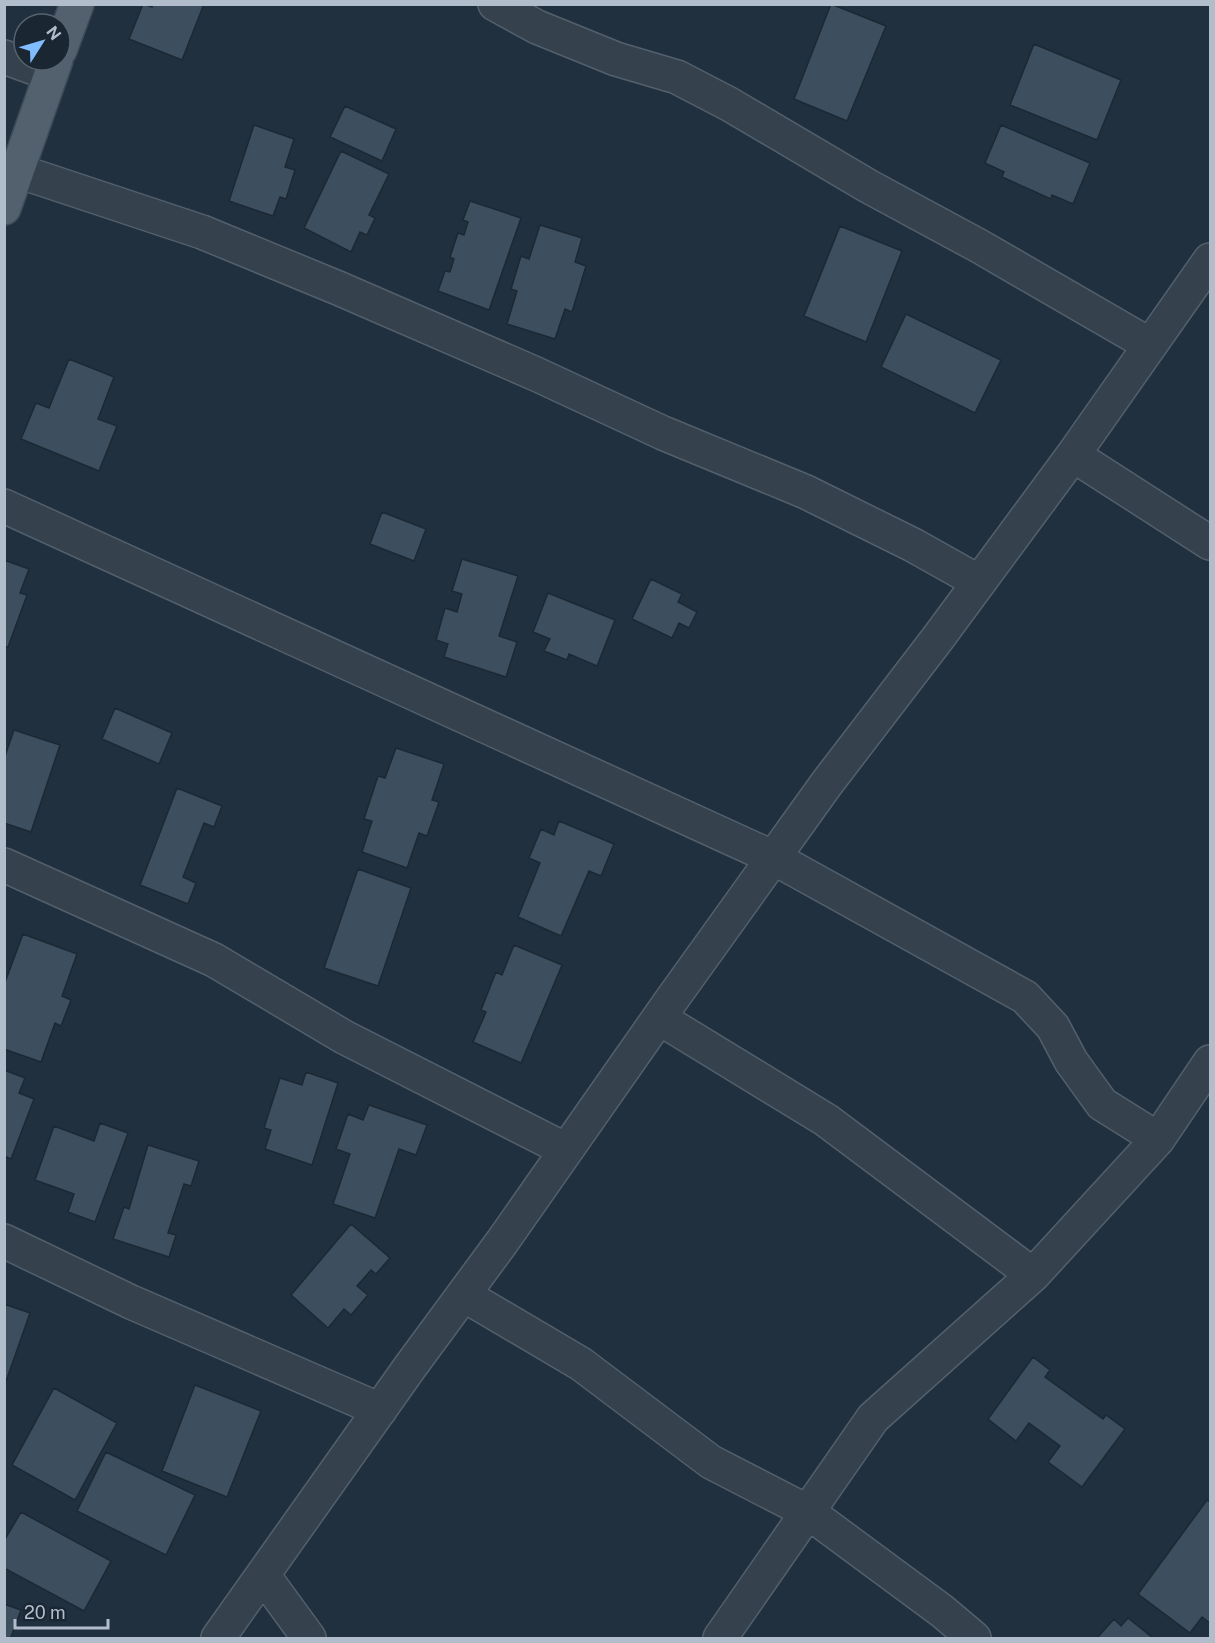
<svg xmlns="http://www.w3.org/2000/svg" width="1215" height="1643" viewBox="0 0 1215 1643" font-family="'Public Sans',sans-serif">
	<style>
		.building { fill: #3d4f5e; stroke: #1c2935; stroke-width: 1.5 }
		.lines { fill: none; stroke-linecap: round; stroke-linejoin: round }
		.minor-casing { stroke: #53606c; stroke-width: 36 }
		.major-casing { stroke: #3e4b57; stroke-width: 36 }
		.minor { stroke: #35424e; stroke-width: 33 }
		.major { stroke: #53616f; stroke-width: 33 }
	</style>
	<rect width="100%" height="100%" fill="#21303f"/>
	<path class="building" d="M 143,4 L 152,7 L 153,4 L 204,4 L 182,60 L 129,39 Z
		M 831,4 L 886,26 L 847,121 L 794,99 Z
		M 1034,44 L 1121,80 L 1097,140 L 1010,105 Z
		M 345,106 L 396,129 L 382,161 L 330,137 Z
		M 254,125 L 294,139 L 285,167 L 295,170 L 286,199 L 280,197 L 273,216 L 229,201 Z
		M 1001,125 L 1090,163 L 1073,204 L 1052,195 L 1051,199 L 1002,177 L 1004,172 L 985,163 Z
		M 341,151 L 389,174 L 369,215 L 375,218 L 367,235 L 360,232 L 351,252 L 304,228 Z
		M 470,201 L 521,218 L 489,310 L 438,291 L 445,271 L 450,272 L 454,259 L 450,257 L 458,233 L 464,235 L 468,222 L 463,220 Z
		M 540,225 L 582,238 L 575,262 L 586,266 L 572,312 L 565,309 L 555,339 L 507,324 L 517,291 L 511,289 L 521,256 L 529,259 Z
		M 840,226 L 902,251 L 866,342 L 804,316 Z
		M 906,314 L 1001,360 L 975,413 L 881,367 Z
		M 69,359 L 114,377 L 98,419 L 117,426 L 99,471 L 21,439 L 36,403 L 49,408 Z
		M 382,512 L 426,529 L 414,561 L 370,544 Z
		M 462,559 L 518,576 L 499,636 L 517,642 L 506,677 L 444,657 L 448,644 L 436,640 L 445,608 L 457,612 L 462,594 L 452,591 Z
		M 4,560 L 29,569 L 20,593 L 27,595 L 8,647 L 4,646 Z
		M 651,579 L 682,594 L 678,602 L 697,612 L 689,628 L 679,623 L 672,638 L 632,619 Z
		M 548,593 L 615,620 L 597,666 L 569,654 L 567,660 L 544,651 L 550,639 L 533,632 Z
		M 115,708 L 172,733 L 159,764 L 102,739 Z
		M 14,730 L 60,745 L 31,832 L 4,823 L 4,759 Z
		M 396,748 L 444,764 L 432,800 L 439,802 L 427,836 L 419,833 L 407,868 L 362,852 L 372,821 L 364,819 L 378,776 L 385,778 Z
		M 177,788 L 222,806 L 214,827 L 204,823 L 183,877 L 196,883 L 188,904 L 140,885 Z
		M 559,821 L 614,844 L 601,876 L 589,871 L 561,936 L 518,917 L 540,863 L 529,858 L 541,829 L 554,835 Z
		M 358,869 L 411,888 L 378,986 L 324,968 Z
		M 23,934 L 77,954 L 62,996 L 71,1000 L 61,1026 L 55,1023 L 41,1062 L 4,1049 L 4,985 Z
		M 514,945 L 562,965 L 521,1063 L 473,1042 L 486,1012 L 481,1010 L 496,972 L 502,975 Z
		M 4,1070 L 25,1078 L 19,1093 L 34,1099 L 11,1159 L 4,1156 Z
		M 306,1072 L 338,1083 L 312,1165 L 265,1149 L 271,1130 L 264,1128 L 280,1078 L 302,1085 Z
		M 369,1105 L 427,1125 L 416,1155 L 399,1149 L 375,1218 L 333,1204 L 350,1154 L 336,1149 L 348,1114 L 363,1120 Z
		M 100,1123 L 128,1133 L 95,1222 L 68,1212 L 74,1194 L 35,1180 L 54,1126 L 94,1141 Z
		M 148,1145 L 199,1161 L 191,1186 L 184,1184 L 168,1233 L 176,1235 L 169,1257 L 113,1239 L 124,1207 L 129,1209 Z
		M 351,1224 L 390,1258 L 376,1274 L 371,1270 L 357,1286 L 368,1295 L 351,1315 L 344,1309 L 328,1328 L 291,1295 Z
		M 4,1304 L 30,1313 L 4,1387 Z
		M 1033,1357 L 1050,1370 L 1045,1377 L 1103,1419 L 1106,1415 L 1125,1429 L 1082,1487 L 1048,1462 L 1060,1446 L 1029,1423 L 1016,1441 L 988,1419 Z
		M 195,1385 L 261,1411 L 227,1497 L 162,1471 Z
		M 54,1388 L 117,1423 L 75,1500 L 12,1465 Z
		M 106,1452 L 195,1495 L 166,1555 L 77,1511 Z
		M 1207,1500 L 1210,1502 L 1210,1623 L 1202,1617 L 1190,1633 L 1138,1594 Z
		M 21,1512 L 111,1561 L 84,1611 L 4,1568 L 4,1541 Z
		M 4,1604 L 21,1610 L 11,1637 L 16,1638 L 4,1638 Z
		M 1128,1618 L 1153,1638 L 1097,1638 L 1114,1619 L 1121,1626 Z"/>
	<g class="lines">
		<defs>
			<path id="minor" d="M 495,4 L 537,27 L 616,59 L 677,77 L 729,104 L 868,186 L 979,246 L 1150,345
				M 4,57 L 51,74
				M 18,171 L 202,232 L 338,288 L 536,374 L 663,433 L 806,492 L 913,545 L 979,582
				M 1073,455 L 1210,543
				M 4,506 L 774,858 L 1025,997 L 1053,1027 L 1071,1061 L 1102,1104 L 1158,1139
				M 4,865 L 214,960 L 344,1037 L 566,1150
				M 659,1018 L 826,1120 L 1033,1275
				M 4,1241 L 131,1302 L 380,1410
				M 464,1295 L 581,1364 L 711,1462 L 808,1512 L 942,1611 L 974,1638
				M 263,1575 L 309,1638
				M 218,1638 L 410,1367 L 502,1242 L 670,1002 L 827,783 L 938,638 L 1073,455 L 1210,260
				M 720,1638 L 873,1418 L 1033,1275 L 1158,1139 L 1210,1062"/>
			<path id="major" d="M 60,50 L 77,4
				M 4,208 L 56,60"/>
		</defs>
		<use href="#minor" class="minor-casing"/>
		<use href="#major" class="major-casing"/>
		<use href="#minor" class="minor"/>
		<use href="#major" class="major"/>
	</g>
	<rect width="1215" height="1643" fill="none" stroke="#b1bdca" stroke-width="12"/>
	<g transform="translate(42 42) rotate(53)"><circle r="28" fill="#1a2733" stroke="#56636f" stroke-width="1.5"/>
	<path d="M0-4.5L10 22L0 15L-10 22Z" fill="#81bcff"/>
	<text y="-9" font-size="16" font-weight="bold" text-anchor="middle" fill="#b1bdca">N</text>
	</g>
	<path d="M15 1619v9h93v-9" fill="none" stroke="#b1bdca" stroke-width="3"/>
	<text x="24" y="1619" font-size="18" fill="#b1bdca" stroke="#1a2733" stroke-width="4.5" paint-order="stroke">20 m</text>
</svg>
